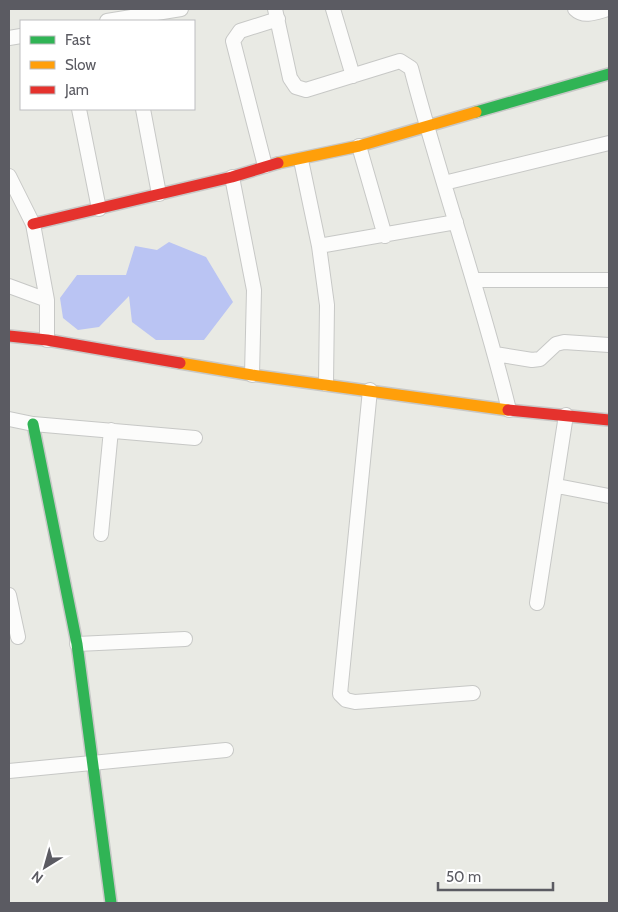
<svg xmlns="http://www.w3.org/2000/svg" width="618" height="912" viewBox="0 0 618 912" font-family="Cabin,sans-serif">
	<style>
		.water { fill: #bac4f3 }
		.lines { fill: none; stroke-linecap: round; stroke-linejoin: round }
		.street-casing { stroke: #c7c8c6; stroke-width: 16 }
		.fast-casing { stroke: #c8c8c7; stroke-width: 14 }
		.slow-casing { stroke: #c8c8c7; stroke-width: 14 }
		.jam-casing { stroke: #c8c8c7; stroke-width: 14 }
		.street { stroke: #fcfcfb; stroke-width: 14 }
		.fast { stroke: #30b455; stroke-width: 11 }
		.slow { stroke: #ff9f0a; stroke-width: 11 }
		.jam { stroke: #e5322d; stroke-width: 11 }
	</style>
	<rect width="100%" height="100%" fill="#e9eae4"/>
	<path class="water" d="M 169,242 L 206,257 L 233,302 L 204,340 L 156,340 L 132,322 L 129,296 L 99,327 L 78,330 L 63,318 L 60,298 L 77,275 L 126,275 L 135,246 L 157,250 Z"/>
	<g class="lines">
		<defs>
			<path id="street" d="M 275,9 L 290,78 L 296,87 L 306,90 L 400,61 L 411,68 C 441,183 481,295 509,410
				M 333,9 L 353,76
				M 575,9 C 584,18 597,12 608,9
				M 107,21 L 181,9
				M 9,38 L 21,36
				M 79,109 L 99,209
				M 143,109 L 159,194
				M 359,146 L 385,236
				M 301,160 L 319,246 L 327,305 L 326,384
				M 265,166 L 233,41 L 240,31 L 278,19
				M 9,176 L 33,224 L 47,300 L 47,340
				M 232,177 L 254,290 L 252,375
				M 444,183 L 609,143
				M 319,246 L 456,222
				M 474,280 L 609,280
				M 9,286 L 47,300
				M 495,354 L 532,360 L 540,359 L 556,344 L 564,342 L 609,345
				M 370,390 L 340,694 L 346,700 L 355,702 L 473,693
				M 9,419 L 33,424 L 195,438
				M 557,486 L 609,496
				M 101,534 L 111,430
				M 9,595 L 18,637
				M 537,603 L 566,415
				M 77,644 L 185,639
				M 9,771 L 226,750"/>
			<path id="fast" d="M 476,112 L 609,74
				M 33,424 L 77,644 L 111,903"/>
			<path id="slow" d="M 278,163 L 359,146 L 476,112
				M 180,363 L 252,375 L 508,410"/>
			<path id="jam" d="M 33,224 L 232,177 L 278,163
				M 9,336 L 47,340 L 180,363
				M 508,410 L 609,420"/>
		</defs>
		<use href="#street" class="street-casing"/>
		<use href="#fast" class="fast-casing"/>
		<use href="#slow" class="slow-casing"/>
		<use href="#jam" class="jam-casing"/>
		<use href="#street" class="street"/>
		<use href="#fast" class="fast"/>
		<use href="#slow" class="slow"/>
		<use href="#jam" class="jam"/>
	</g>
	<rect width="618" height="912" fill="none" stroke="#5b5b62" stroke-width="20"/>
	<rect x="20" y="20" width="175" height="90" fill="#ffffff" stroke="#bdbdc0"/>
	<rect x="30" y="36" width="25" height="8" fill="#30b455" stroke="#bdbdc0"/>
	<text x="65" y="45" font-size="15" fill="#5b5b62">Fast</text>
	<rect x="30" y="61" width="25" height="8" fill="#ff9f0a" stroke="#bdbdc0"/>
	<text x="65" y="70" font-size="15" fill="#5b5b62">Slow</text>
	<rect x="30" y="86" width="25" height="8" fill="#e5322d" stroke="#bdbdc0"/>
	<text x="65" y="95" font-size="15" fill="#5b5b62">Jam</text>
	<g transform="translate(45 867) rotate(217)" stroke="#ffffff" stroke-width="4" paint-order="stroke">
	<path d="M0-4L9 19L0 12L-9 19Z" fill="#5b5b62"/>
	<text y="-8" font-size="14" font-weight="bold" text-anchor="middle" fill="#5b5b62">N</text>
	</g>
	<path d="M438 882v8h115v-8" fill="none" stroke="#5b5b62" stroke-width="2.5"/>
	<text x="446" y="882" font-size="15" fill="#5b5b62" stroke="#ffffff" stroke-width="4" paint-order="stroke">50 m</text>
</svg>
